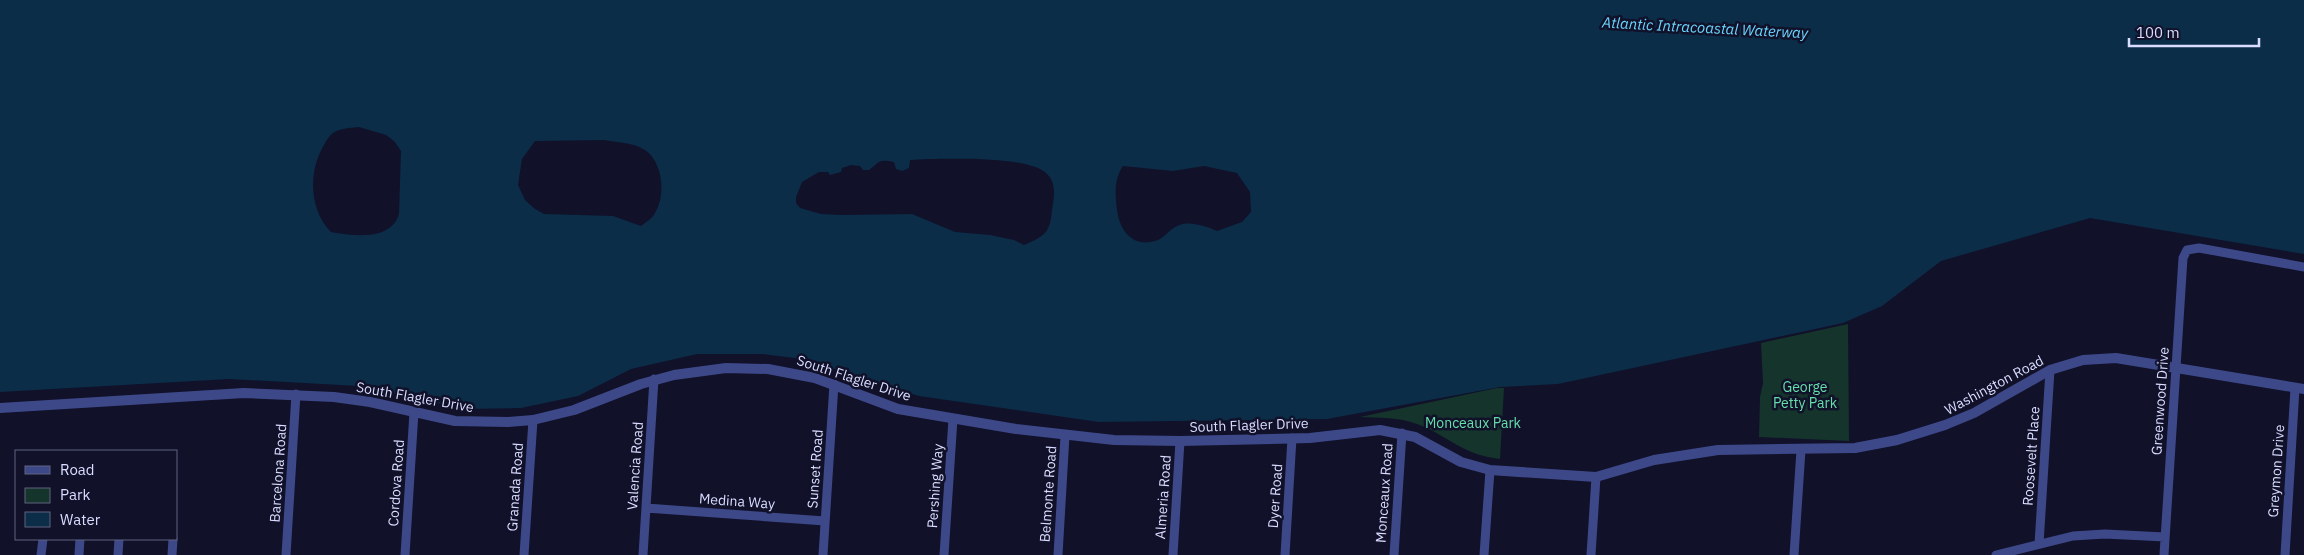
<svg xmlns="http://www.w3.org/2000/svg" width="2304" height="555" viewBox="0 0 2304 555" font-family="'IBM Plex Sans',sans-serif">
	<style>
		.green { fill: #14342c }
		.water { fill: #0b2d48; fill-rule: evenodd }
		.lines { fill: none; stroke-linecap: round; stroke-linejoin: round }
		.minor { stroke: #3d4888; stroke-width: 9 }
		.tertiary { stroke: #3d4888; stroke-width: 10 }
		.labels { text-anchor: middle; stroke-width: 5; stroke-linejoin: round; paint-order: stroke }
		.street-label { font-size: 14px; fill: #daddff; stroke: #11112a }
		.park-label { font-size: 14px; fill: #65dfa9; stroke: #11112a }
		.water-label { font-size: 15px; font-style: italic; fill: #69d6fd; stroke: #11112a }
	</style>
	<rect width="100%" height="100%" fill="#11112a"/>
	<path class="green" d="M 1848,324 L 1849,441 L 1759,437 L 1760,397 L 1763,383 L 1761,343 Z
		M 1497,388 L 1504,388 L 1500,459 C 1462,455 1449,436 1417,424 C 1398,417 1379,418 1360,417 Z"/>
	<path class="water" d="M 0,0 L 2304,0 L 2304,254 L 2090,218 L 1941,261 L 1882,306 L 1843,323 L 1558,384 L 1500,387 L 1327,419 L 1099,422 L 919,396 L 803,359 L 761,354 L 697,354 L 631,369 L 578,396 L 521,408 L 465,409 L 359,386 L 229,379 L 0,392 ZM 359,127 L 386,135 L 394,141 L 401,151 L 399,214 C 391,241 354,236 331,232 C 309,210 308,171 324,145 C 326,141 329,136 333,133 C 341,128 350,128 359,127 ZM 604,140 C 616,142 635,143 645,150 C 663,162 666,195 655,213 C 653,218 646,222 641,226 L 613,216 L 544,214 L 535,209 L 525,200 L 518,185 L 522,159 L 535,141 ZM 928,159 C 954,159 1030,156 1047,174 C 1057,183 1054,199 1052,210 C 1050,233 1045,236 1024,245 L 1014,240 L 990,235 L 955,232 L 912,214 L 841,215 L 821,214 L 800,208 L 796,203 L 796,197 L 802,182 L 819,172 L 828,172 L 830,175 L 841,172 L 842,168 L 851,165 L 860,166 L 863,170 L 869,170 C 880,162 878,159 894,162 L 896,169 L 902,171 L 909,168 L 910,160 ZM 1123,166 L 1173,171 L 1204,166 L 1237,173 L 1250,192 L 1251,212 L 1242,222 L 1217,231 C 1208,227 1193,222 1183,224 C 1171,226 1166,237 1158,240 C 1134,249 1120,232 1117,210 C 1115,194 1114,179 1123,166 Z"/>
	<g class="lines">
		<path class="minor" d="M 646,508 L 825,521
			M 2039,544 L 2050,370
			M 41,555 L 43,539
			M 79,555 L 80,539
			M 118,555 L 119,539
			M 172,555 L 173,539
			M 286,555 L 296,394
			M 405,555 L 414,412
			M 524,555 L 533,420
			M 643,555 L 654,379
			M 823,555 L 834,384
			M 944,555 L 953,419
			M 1058,555 L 1065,436
			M 1173,555 L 1180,441
			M 1285,555 L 1292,438
			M 1394,555 L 1402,433
			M 1484,555 L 1490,470
			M 1591,555 L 1596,477
			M 1794,555 L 1801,450
			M 1996,555 L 2073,536 L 2105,534 L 2165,537
			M 2164,555 L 2183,258 L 2187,250 L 2199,248 L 2304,267
			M 2285,555 L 2295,388"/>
		<path class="tertiary" d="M 0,408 L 244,393 L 334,397 L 370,402 L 455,421 L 508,422 L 533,420 L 574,410 L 641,384 L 674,375 L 726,368 L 768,369 L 815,378 L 898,409 L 1016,429 L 1114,440 L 1180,441 L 1310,438 L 1380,430 L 1415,437 L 1461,462 L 1490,470 L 1596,477 L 1654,460 L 1718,450 L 1855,448 L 1897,440 L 1945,425 L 1974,413 L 2050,370 L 2083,360 L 2116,358 L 2304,389"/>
	</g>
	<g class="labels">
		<g class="street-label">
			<text transform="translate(854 378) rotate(18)" y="5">South Flagler Drive</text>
			<text transform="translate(1994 385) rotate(-28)" y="5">Washington Road</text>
			<text transform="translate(415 397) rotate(10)" y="5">South Flagler Drive</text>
			<text transform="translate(2160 401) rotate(-86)" y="5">Greenwood Drive</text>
			<text transform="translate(1249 425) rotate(-2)" y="5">South Flagler Drive</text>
			<text transform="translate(2031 456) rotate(-86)" y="5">Roosevelt Place</text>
			<text transform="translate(635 466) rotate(-86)" y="5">Valencia Road</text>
			<text transform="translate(815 469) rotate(-86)" y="5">Sunset Road</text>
			<text transform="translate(2276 471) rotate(-86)" y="5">Greymon Drive</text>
			<text transform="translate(278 473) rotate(-86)" y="5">Barcelona Road</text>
			<text transform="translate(396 483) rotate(-86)" y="5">Cordova Road</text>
			<text transform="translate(935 486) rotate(-86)" y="5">Pershing Way</text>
			<text transform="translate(515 487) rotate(-86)" y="5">Granada Road</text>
			<text transform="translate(1384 493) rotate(-86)" y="5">Monceaux Road</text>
			<text transform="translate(1048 494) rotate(-86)" y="5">Belmonte Road</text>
			<text transform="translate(1275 496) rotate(-86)" y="5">Dyer Road</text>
			<text transform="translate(1163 497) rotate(-86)" y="5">Almeria Road</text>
			<text transform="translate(737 501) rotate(4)" y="5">Medina Way</text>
		</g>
		<g class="park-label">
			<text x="1805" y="392">George<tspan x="1805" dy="16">Petty Park</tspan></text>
			<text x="1473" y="428">Monceaux Park</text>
		</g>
		<g class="water-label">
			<text transform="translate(1705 28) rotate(3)" y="5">Atlantic Intracoastal Waterway</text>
		</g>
	</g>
	<rect x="15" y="450" width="162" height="90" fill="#11112a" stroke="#61637f"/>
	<rect x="25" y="466" width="25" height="8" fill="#3d4888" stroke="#61637f"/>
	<text x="60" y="475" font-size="15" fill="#daddff">Road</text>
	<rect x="25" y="488" width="25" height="15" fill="#14342c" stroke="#61637f"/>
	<text x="60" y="500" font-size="15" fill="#daddff">Park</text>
	<rect x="25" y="512" width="25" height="15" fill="#0b2d48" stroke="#61637f"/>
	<text x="60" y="525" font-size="15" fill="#daddff">Water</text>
	<path d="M2129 38v8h130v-8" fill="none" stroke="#daddff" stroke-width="2.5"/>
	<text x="2136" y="38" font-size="15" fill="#daddff" stroke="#11112a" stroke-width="4" paint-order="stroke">100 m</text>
</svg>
